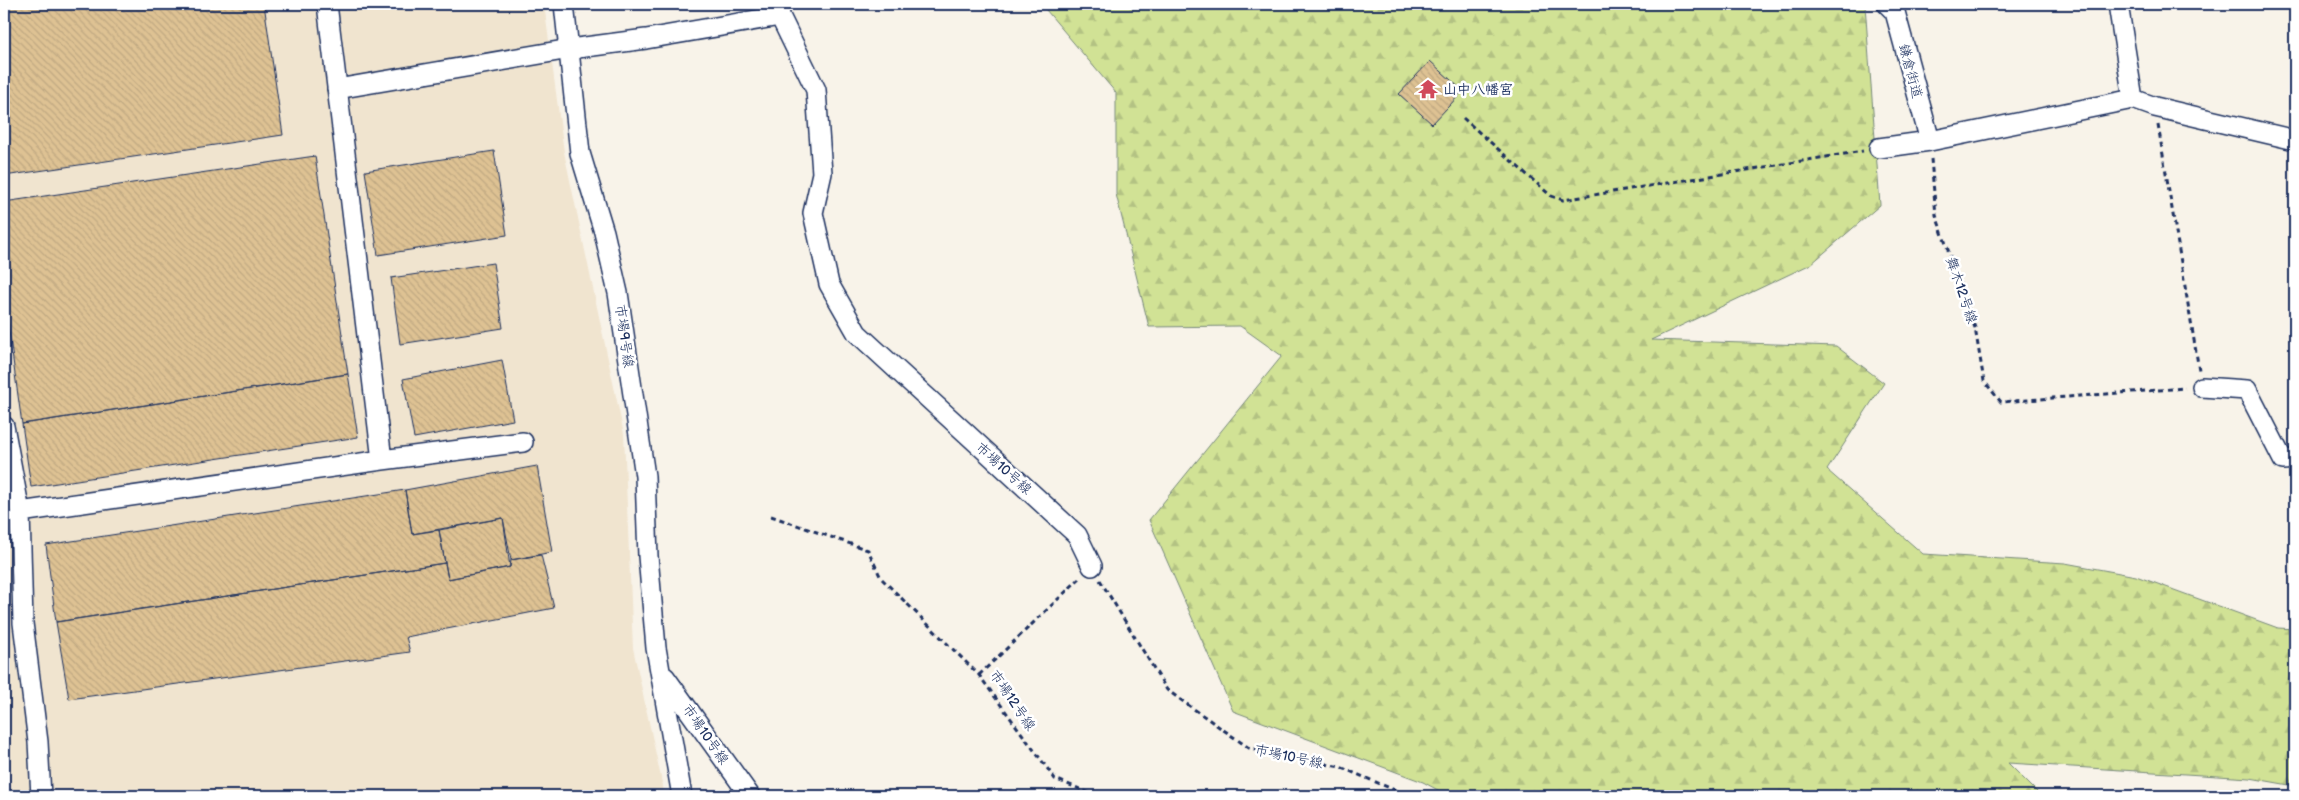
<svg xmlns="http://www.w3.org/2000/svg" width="2299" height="800" viewBox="0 0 2299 800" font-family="'Balsamiq Sans','Klee One',sans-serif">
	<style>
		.built { fill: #f0e4cf }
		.forest { fill: url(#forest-firs); stroke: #76887a }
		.building { fill: url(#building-back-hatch); stroke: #1b2f5e }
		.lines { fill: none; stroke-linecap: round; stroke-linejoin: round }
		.minor-casing { stroke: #1b2f5e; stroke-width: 22 }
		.path { stroke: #1b2f5e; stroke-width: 3; stroke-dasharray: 5 4; stroke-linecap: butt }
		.minor { stroke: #fff; stroke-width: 19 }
		.labels { text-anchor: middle; stroke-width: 5; stroke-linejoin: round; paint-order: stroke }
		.street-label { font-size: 14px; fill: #1b2f5e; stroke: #fff }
		.poi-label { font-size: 14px; font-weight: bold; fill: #1b2f5e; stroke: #fff; text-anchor: start }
	</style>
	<defs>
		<pattern id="forest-firs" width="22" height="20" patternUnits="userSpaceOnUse" patternTransform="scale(1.25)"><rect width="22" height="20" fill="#d1e295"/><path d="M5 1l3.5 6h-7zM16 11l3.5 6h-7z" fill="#b3c283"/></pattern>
		<pattern id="building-back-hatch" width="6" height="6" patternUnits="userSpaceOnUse" patternTransform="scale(1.25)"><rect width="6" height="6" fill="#dec293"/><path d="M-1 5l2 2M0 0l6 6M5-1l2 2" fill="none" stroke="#bea781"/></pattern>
	</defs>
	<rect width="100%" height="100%" fill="#f8f3e9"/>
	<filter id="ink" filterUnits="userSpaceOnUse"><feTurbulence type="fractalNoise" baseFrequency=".02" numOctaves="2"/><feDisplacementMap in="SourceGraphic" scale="10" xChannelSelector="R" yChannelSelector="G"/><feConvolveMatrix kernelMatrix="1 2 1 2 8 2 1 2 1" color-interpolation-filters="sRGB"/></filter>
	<g filter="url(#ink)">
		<path class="built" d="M 4,4 L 544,4 L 564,152 L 624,434 L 633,648 L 665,796 L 8,796 L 4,771 Z"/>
		<path class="forest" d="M 1041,4 L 1865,5 L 1880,205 L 1811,264 L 1651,340 L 1836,346 L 1884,383 L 1827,470 L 1923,554 L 2065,563 L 2136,576 L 2278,628 L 2295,629 L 2295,786 L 2250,778 L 2008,763 L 2041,796 L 1449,796 L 1423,782 L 1233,711 L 1149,520 L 1282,356 L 1240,326 L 1149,327 L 1116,194 L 1116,93 Z"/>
		<path class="building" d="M 4,4 L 264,4 L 283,135 L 4,176 Z
			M 1430,61 L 1463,91 L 1432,124 L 1399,94 Z
			M 494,151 L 507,235 L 378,255 L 365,171 Z
			M 315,156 L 348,374 L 22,424 L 4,296 L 4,202 Z
			M 493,263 L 503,328 L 400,344 L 391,278 Z
			M 502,360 L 513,420 L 414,438 L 403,379 Z
			M 348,374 L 358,437 L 31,487 L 22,424 Z
			M 537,466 L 552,552 L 511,560 L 503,518 L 412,534 L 405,490 Z
			M 405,490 L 412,534 L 439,530 L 445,563 L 56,622 L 46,545 Z
			M 503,518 L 510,567 L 448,579 L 439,530 Z
			M 541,555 L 554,608 L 406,637 L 410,652 L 69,699 L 56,622 L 445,563 L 448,579 L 510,567 L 511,560 Z"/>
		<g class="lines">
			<defs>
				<path id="minor" d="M 327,4 L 382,460
					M 564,4 L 580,153 L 604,232 L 618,293 L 645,476 L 648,556 L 656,648 L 682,796
					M 779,4 L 780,16 L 816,90 L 822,173 L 813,213 L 829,284 L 857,333 L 1077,535 L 1092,566
					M 1887,4 L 1895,12 L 1930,141
					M 2118,4 L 2133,99
					M 337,89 L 570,49 L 646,39 L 780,16
					M 2133,99 L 2155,107 L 2295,140
					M 1879,148 L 1930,141 L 2133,99
					M 2202,387 L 2247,390 L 2283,460 L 2295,459
					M 4,426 L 20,512 L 23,623 L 38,742 L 41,796
					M 20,512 L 382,460 L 523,442
					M 665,677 L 750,796"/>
			</defs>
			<use href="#minor" class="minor-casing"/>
			<path class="path" d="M 1463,118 L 1551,196 L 1563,200 L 1863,151
				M 2158,125 L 2199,370
				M 1931,159 L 1936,215 L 1975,328 L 1984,381 L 2001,402 L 2185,388
				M 771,516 L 868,550 L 881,578 L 979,675 L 1055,779 L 1097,796
				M 1100,580 L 1167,690 L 1249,748 L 1340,767 L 1409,796
				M 979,675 L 1079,579"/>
			<use href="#minor" class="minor"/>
		</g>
	</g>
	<defs>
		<symbol id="temple-bare" viewBox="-9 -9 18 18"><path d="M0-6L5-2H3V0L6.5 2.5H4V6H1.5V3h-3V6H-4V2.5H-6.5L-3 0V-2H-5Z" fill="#d1495b" stroke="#fff" stroke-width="2.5" paint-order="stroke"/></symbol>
	</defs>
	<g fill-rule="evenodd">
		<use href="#temple-bare" x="1414" y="75" width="28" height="28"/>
	</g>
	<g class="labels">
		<g class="street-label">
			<text transform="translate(1911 71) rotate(75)" y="5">鎌倉街道</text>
			<text transform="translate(1962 290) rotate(71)" y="5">舞木12号線</text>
			<text transform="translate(625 336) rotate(82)" y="5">市場9号線</text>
			<text transform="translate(1004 468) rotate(42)" y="5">市場10号線</text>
			<text transform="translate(1013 700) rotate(56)" y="5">市場12号線</text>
			<text transform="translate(706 734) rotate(55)" y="5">市場10号線</text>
			<text transform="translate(1289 756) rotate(12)" y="5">市場10号線</text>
		</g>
		<g class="poi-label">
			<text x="1443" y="94">山中八幡宮</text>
		</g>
	</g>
	<rect width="2299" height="800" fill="none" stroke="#fff" stroke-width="20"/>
	<rect x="10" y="10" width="2279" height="780" fill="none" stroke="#1b2f5e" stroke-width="2" filter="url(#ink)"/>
</svg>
